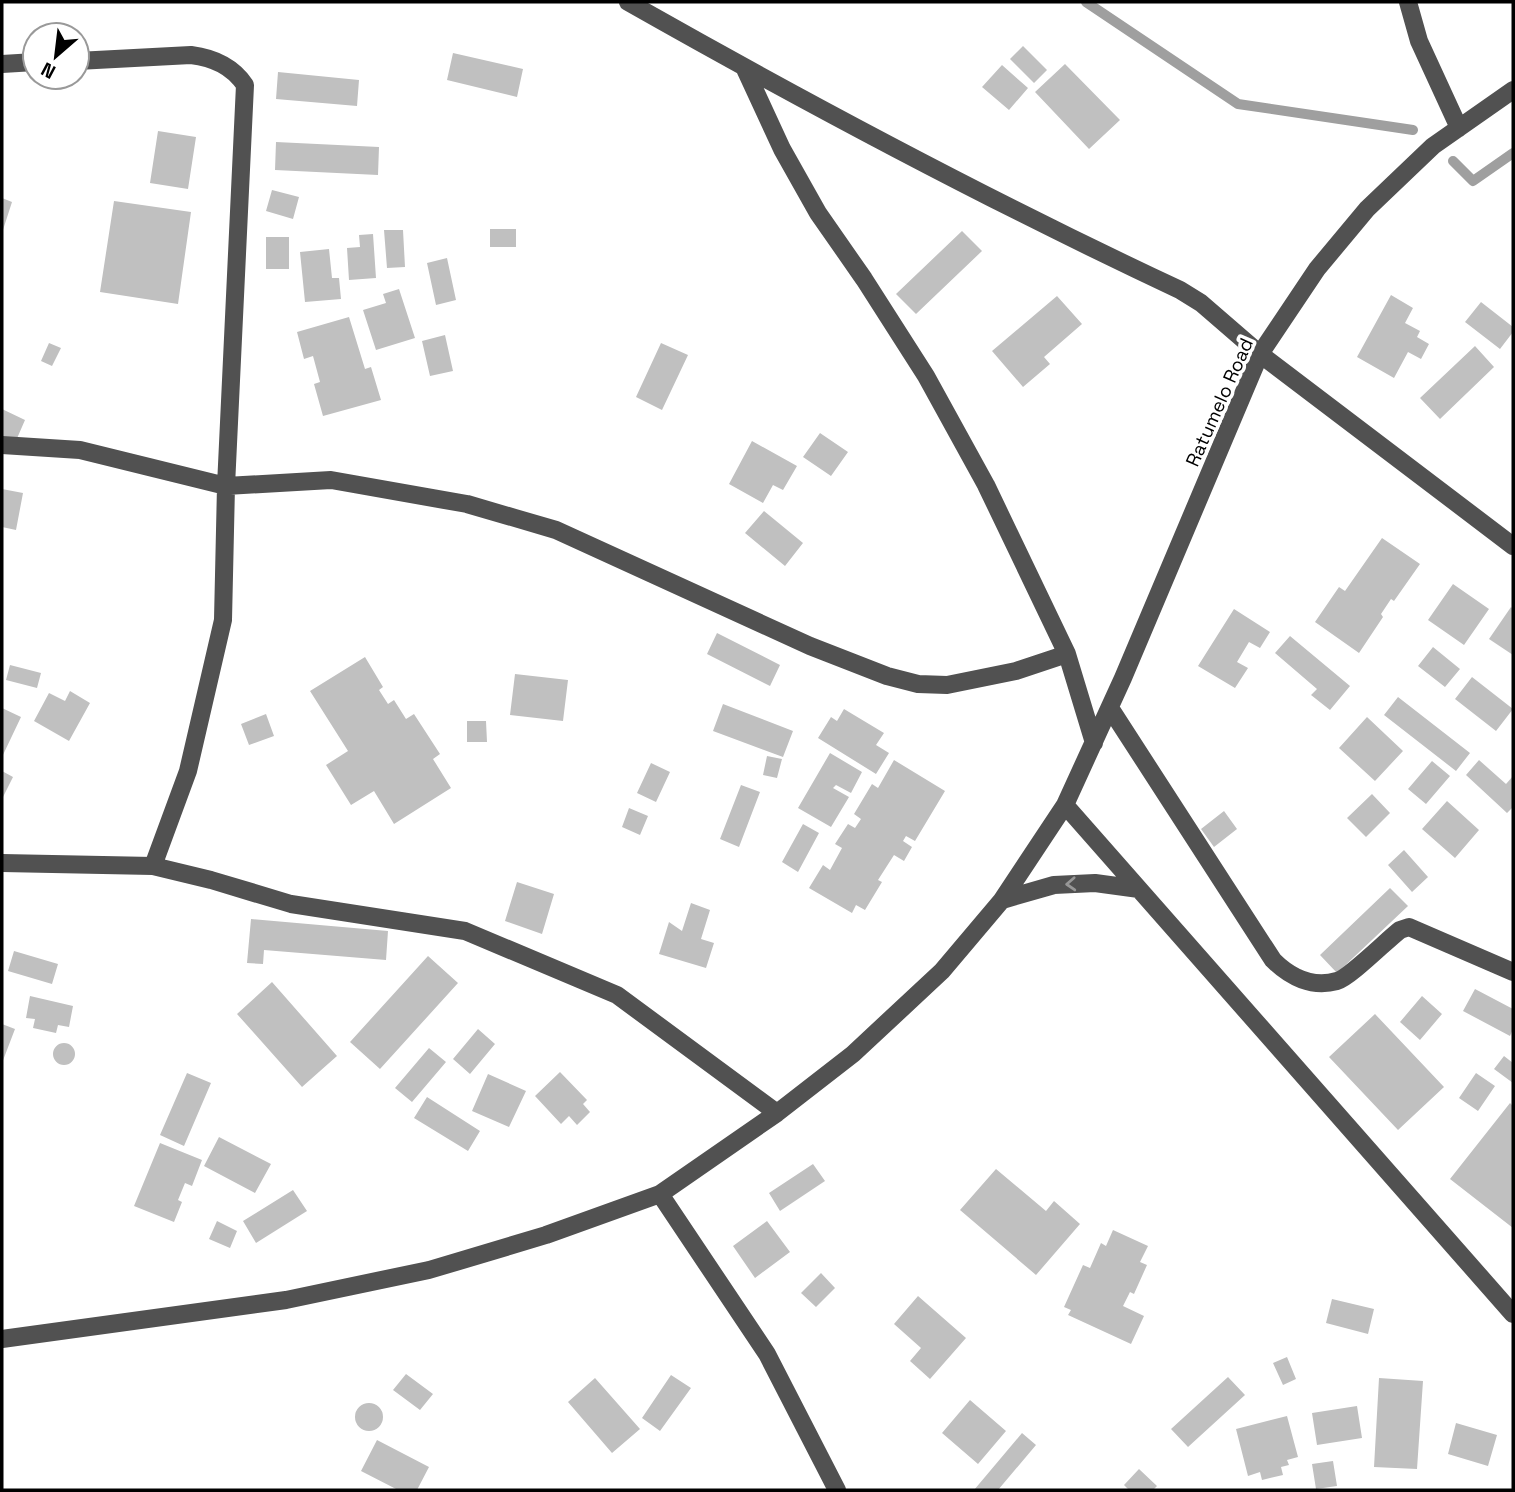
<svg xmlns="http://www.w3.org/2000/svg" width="1515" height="1492" viewBox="0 0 1515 1492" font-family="'Space Grotesk',sans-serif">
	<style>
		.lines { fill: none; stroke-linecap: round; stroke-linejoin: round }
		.stream { stroke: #9f9f9f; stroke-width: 10 }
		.building { fill: #c0c0c0 }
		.minor { stroke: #515151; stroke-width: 18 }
		.oneway { stroke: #979797 }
		.labels { text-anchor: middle; stroke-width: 7; stroke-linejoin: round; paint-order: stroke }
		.street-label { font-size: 19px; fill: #000; stroke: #fff }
	</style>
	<rect width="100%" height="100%" fill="#fff"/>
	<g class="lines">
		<path class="stream" d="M 1086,2 L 1238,104 L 1413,130
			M 1453,161 L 1473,181 L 1513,153"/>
	</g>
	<path class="building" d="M 1023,46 L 1047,70 L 1034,83 L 1010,59 Z
		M 453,53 L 523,69 L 517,97 L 447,80 Z
		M 1065,64 L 1120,120 L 1089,149 L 1035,92 Z
		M 1002,65 L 1028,88 L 1009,110 L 982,87 Z
		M 278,72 L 359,80 L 357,106 L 276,99 Z
		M 158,131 L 196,137 L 188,189 L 150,183 Z
		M 276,142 L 379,147 L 378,175 L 275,170 Z
		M 272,190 L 299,197 L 293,219 L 266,211 Z
		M 2,198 L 12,202 L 2,233 Z
		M 114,201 L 191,212 L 178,304 L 100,292 Z
		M 490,229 L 516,229 L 516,247 L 490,247 Z
		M 384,230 L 403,230 L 405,267 L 387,268 Z
		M 962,231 L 982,251 L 916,314 L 896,294 Z
		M 373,234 L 376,278 L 349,280 L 347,248 L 360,247 L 359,235 Z
		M 266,237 L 289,237 L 289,269 L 266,269 Z
		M 329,249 L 332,278 L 339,278 L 341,299 L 305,302 L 300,252 Z
		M 447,258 L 456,300 L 436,305 L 427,263 Z
		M 399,289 L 415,338 L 376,350 L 363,310 L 386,303 L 383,294 Z
		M 1391,295 L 1413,308 L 1405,323 L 1420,331 L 1417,337 L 1429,344 L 1421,359 L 1408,352 L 1394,378 L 1357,357 Z
		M 1057,296 L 1082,324 L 1044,357 L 1050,364 L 1023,387 L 992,351 Z
		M 1481,302 L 1513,327 L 1513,332 L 1500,349 L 1465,322 Z
		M 349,317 L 365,369 L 371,367 L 381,400 L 323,416 L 314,384 L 320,382 L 313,356 L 304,359 L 297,332 Z
		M 445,335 L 453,371 L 430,376 L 422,341 Z
		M 49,343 L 61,348 L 52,366 L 41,361 Z
		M 661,343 L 688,355 L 662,410 L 636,397 Z
		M 1475,346 L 1494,367 L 1440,419 L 1420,398 Z
		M 2,409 L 25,420 L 15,443 L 2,437 Z
		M 820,433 L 848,452 L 831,476 L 803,457 Z
		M 752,441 L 797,466 L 783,490 L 773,485 L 763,503 L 729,484 Z
		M 2,489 L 23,493 L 16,530 L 2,527 Z
		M 764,511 L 803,543 L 785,566 L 745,533 Z
		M 1382,538 L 1420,564 L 1394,601 L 1391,599 L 1381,614 L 1383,617 L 1359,653 L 1315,622 L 1339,587 L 1345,591 Z
		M 1453,584 L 1489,609 L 1464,645 L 1428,620 Z
		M 1511,607 L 1513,609 L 1513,655 L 1489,639 Z
		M 1234,609 L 1270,632 L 1260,648 L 1249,642 L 1237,662 L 1248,668 L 1235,688 L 1198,666 Z
		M 717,633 L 780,665 L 770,686 L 707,654 Z
		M 1290,636 L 1350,686 L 1330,710 L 1311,695 L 1317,689 L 1275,653 Z
		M 1433,647 L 1460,669 L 1445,687 L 1418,666 Z
		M 365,657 L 383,687 L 379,690 L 388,704 L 394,700 L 406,719 L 414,714 L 440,754 L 433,759 L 451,788 L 394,824 L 374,791 L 351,805 L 326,765 L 348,751 L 310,691 Z
		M 10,665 L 41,673 L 37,688 L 6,680 Z
		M 515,674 L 568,680 L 563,721 L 510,715 Z
		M 1472,677 L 1513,709 L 1496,731 L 1455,699 Z
		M 70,691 L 90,703 L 69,741 L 34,721 L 49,693 L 65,701 Z
		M 1398,697 L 1470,753 L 1456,771 L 1384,715 Z
		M 723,704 L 793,731 L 783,757 L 713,731 Z
		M 2,708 L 21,717 L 2,757 Z
		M 844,709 L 884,733 L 876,745 L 889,753 L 876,774 L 818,738 L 831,717 L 837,721 Z
		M 266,714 L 274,736 L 249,745 L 241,724 Z
		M 1367,717 L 1403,751 L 1375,781 L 1339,748 Z
		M 467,721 L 486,721 L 487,742 L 467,742 Z
		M 830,753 L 862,772 L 851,793 L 836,785 L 833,788 L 849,797 L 831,827 L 798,808 Z
		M 767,756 L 782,759 L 777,778 L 763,775 Z
		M 894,760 L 945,791 L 915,841 L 906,836 L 903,841 L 912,847 L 904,861 L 894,855 L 878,880 L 882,882 L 865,910 L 856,905 L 852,913 L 809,888 L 823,865 L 830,870 L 842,848 L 835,844 L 848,824 L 855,828 L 861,819 L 854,814 L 872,784 L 878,788 Z
		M 1479,760 L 1506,784 L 1513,776 L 1513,807 L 1507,813 L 1466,775 Z
		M 1432,761 L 1450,776 L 1426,804 L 1408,789 Z
		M 651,763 L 670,772 L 656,802 L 637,793 Z
		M 2,771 L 13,777 L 2,799 Z
		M 741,785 L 760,792 L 739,847 L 720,839 Z
		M 1372,794 L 1390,813 L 1366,837 L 1347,818 Z
		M 1447,801 L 1479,830 L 1455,858 L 1422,829 Z
		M 629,808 L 648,816 L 640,835 L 622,827 Z
		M 1224,811 L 1237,829 L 1214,847 L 1201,829 Z
		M 803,824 L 819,833 L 798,872 L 782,862 Z
		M 1404,850 L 1428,877 L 1412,892 L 1388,865 Z
		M 517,882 L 554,894 L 542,934 L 505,921 Z
		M 1390,888 L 1408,906 L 1337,973 L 1320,955 Z
		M 691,903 L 710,910 L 701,939 L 714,943 L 706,968 L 659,954 L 669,922 L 682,931 Z
		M 251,919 L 388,931 L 386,960 L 264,950 L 263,964 L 247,963 Z
		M 14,951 L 58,964 L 52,984 L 8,971 Z
		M 428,956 L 458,983 L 380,1069 L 350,1042 Z
		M 272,982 L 337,1056 L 302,1087 L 237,1014 Z
		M 1475,989 L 1513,1009 L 1513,1029 L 1510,1036 L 1463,1011 Z
		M 30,996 L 73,1006 L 69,1027 L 58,1025 L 56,1033 L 33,1028 L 35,1019 L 26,1018 Z
		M 1422,996 L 1442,1014 L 1420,1040 L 1400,1022 Z
		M 1375,1014 L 1444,1087 L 1398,1130 L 1329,1057 Z
		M 2,1024 L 15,1029 L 2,1063 Z
		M 478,1029 L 495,1044 L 470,1074 L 453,1059 Z
		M53 1054a11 11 0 1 1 22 0a11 11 0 1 1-22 0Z
		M 429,1048 L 446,1062 L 412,1102 L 395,1088 Z
		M 1504,1056 L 1513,1063 L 1513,1083 L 1494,1069 Z
		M 560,1072 L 587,1100 L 583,1104 L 590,1112 L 577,1125 L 569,1116 L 561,1124 L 535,1096 Z
		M 187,1073 L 211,1083 L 184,1146 L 160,1135 Z
		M 1476,1073 L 1495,1086 L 1478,1111 L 1459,1098 Z
		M 488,1074 L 526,1091 L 509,1127 L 472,1111 Z
		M 427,1097 L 480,1131 L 468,1151 L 414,1118 Z
		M 1510,1103 L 1513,1106 L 1513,1228 L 1450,1179 Z
		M 219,1137 L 271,1164 L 255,1193 L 204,1166 Z
		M 160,1143 L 202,1160 L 192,1186 L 185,1183 L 178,1200 L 182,1202 L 174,1222 L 134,1206 Z
		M 813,1164 L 825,1181 L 780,1211 L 769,1193 Z
		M 996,1169 L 1046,1211 L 1054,1201 L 1080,1224 L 1036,1275 L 960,1210 Z
		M 293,1190 L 307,1211 L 256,1243 L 243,1221 Z
		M 217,1221 L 237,1231 L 230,1248 L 209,1239 Z
		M 767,1221 L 790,1252 L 755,1278 L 733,1246 Z
		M 1113,1230 L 1148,1246 L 1140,1262 L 1147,1265 L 1134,1294 L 1130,1292 L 1123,1306 L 1144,1316 L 1131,1344 L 1068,1315 L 1071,1310 L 1064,1307 L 1083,1265 L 1090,1268 L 1101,1243 L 1106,1246 Z
		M 821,1273 L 835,1288 L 816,1307 L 801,1293 Z
		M 918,1296 L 966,1338 L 930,1379 L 910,1361 L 921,1348 L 894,1324 Z
		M 1332,1299 L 1374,1309 L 1368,1334 L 1326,1323 Z
		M 1287,1357 L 1296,1379 L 1283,1385 L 1273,1363 Z
		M 406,1374 L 433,1394 L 420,1410 L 393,1390 Z
		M 671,1375 L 691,1388 L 660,1431 L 642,1418 Z
		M 1228,1377 L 1245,1395 L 1188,1447 L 1171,1429 Z
		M 595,1378 L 640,1429 L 612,1453 L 568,1402 Z
		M 1379,1378 L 1423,1381 L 1417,1469 L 1374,1467 Z
		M 970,1400 L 1006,1431 L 978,1464 L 942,1433 Z
		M355 1417a14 14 0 1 1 28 0a14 14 0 1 1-28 0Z
		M 1357,1406 L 1362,1438 L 1317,1445 L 1312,1413 Z
		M 1287,1416 L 1298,1457 L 1287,1460 L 1289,1465 L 1281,1467 L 1283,1475 L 1262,1480 L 1260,1472 L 1248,1476 L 1236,1429 Z
		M 1456,1423 L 1497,1435 L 1488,1466 L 1448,1454 Z
		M 1022,1433 L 1036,1445 L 998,1490 L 974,1490 Z
		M 377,1440 L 429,1467 L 417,1490 L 398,1490 L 361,1471 Z
		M 1333,1461 L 1337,1486 L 1316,1489 L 1312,1464 Z
		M 1139,1469 L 1157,1486 L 1153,1490 L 1129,1490 L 1124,1485 Z"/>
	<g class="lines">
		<path class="minor" d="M 628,2 C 808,104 992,202 1180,290 L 1201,303 L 1260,354 L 1513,546
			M 1408,2 L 1419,41 L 1459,128
			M 77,61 L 191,55 C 214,58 232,66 245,85 L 226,486 L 223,620 L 188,771 L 153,866
			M 2,64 L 35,62
			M 745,69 L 782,149 L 818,213 L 864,279 L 926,376 L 986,485 L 1067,654
			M 2,445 L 80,450 L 226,486 L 331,480 L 467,504 L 556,530 L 810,646 L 887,676 L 918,684 L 947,685 L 1016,671 L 1067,654 L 1094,743
			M 1110,708 L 1273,960 C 1290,977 1312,988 1337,981 C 1349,978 1387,940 1400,930 L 1409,927 L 1513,972
			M 1065,805 L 1513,1314
			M 2,863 L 153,866 L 211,880 L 291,904 L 465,931 L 617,995 L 777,1113
			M 1002,900 L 1054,885 L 1095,883 L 1139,889
			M 660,1194 L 767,1354 L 837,1490
			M 2,1339 L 286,1300 L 429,1270 L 546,1235 L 660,1194 L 777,1113 L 853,1054 L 942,971 L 1002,900 L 1065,805 L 1123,678 L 1260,354 L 1317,269 L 1367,209 L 1433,146 L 1513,90"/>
	</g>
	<defs><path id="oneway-chevron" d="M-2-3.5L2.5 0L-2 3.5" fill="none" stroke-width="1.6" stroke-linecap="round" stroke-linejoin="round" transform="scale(1.75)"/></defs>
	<use class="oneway" href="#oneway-chevron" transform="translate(1071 884) rotate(177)"/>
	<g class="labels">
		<g class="street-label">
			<text transform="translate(1219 402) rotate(-66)" y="7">Ratumelo Road</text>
		</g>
	</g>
	<rect width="1515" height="1492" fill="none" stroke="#000000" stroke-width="7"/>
	<g transform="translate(56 56) rotate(208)"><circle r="33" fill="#ffffff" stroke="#999999" stroke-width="2"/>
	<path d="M0-5L12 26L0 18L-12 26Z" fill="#000000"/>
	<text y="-10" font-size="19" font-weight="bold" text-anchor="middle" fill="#000000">N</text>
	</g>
</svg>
